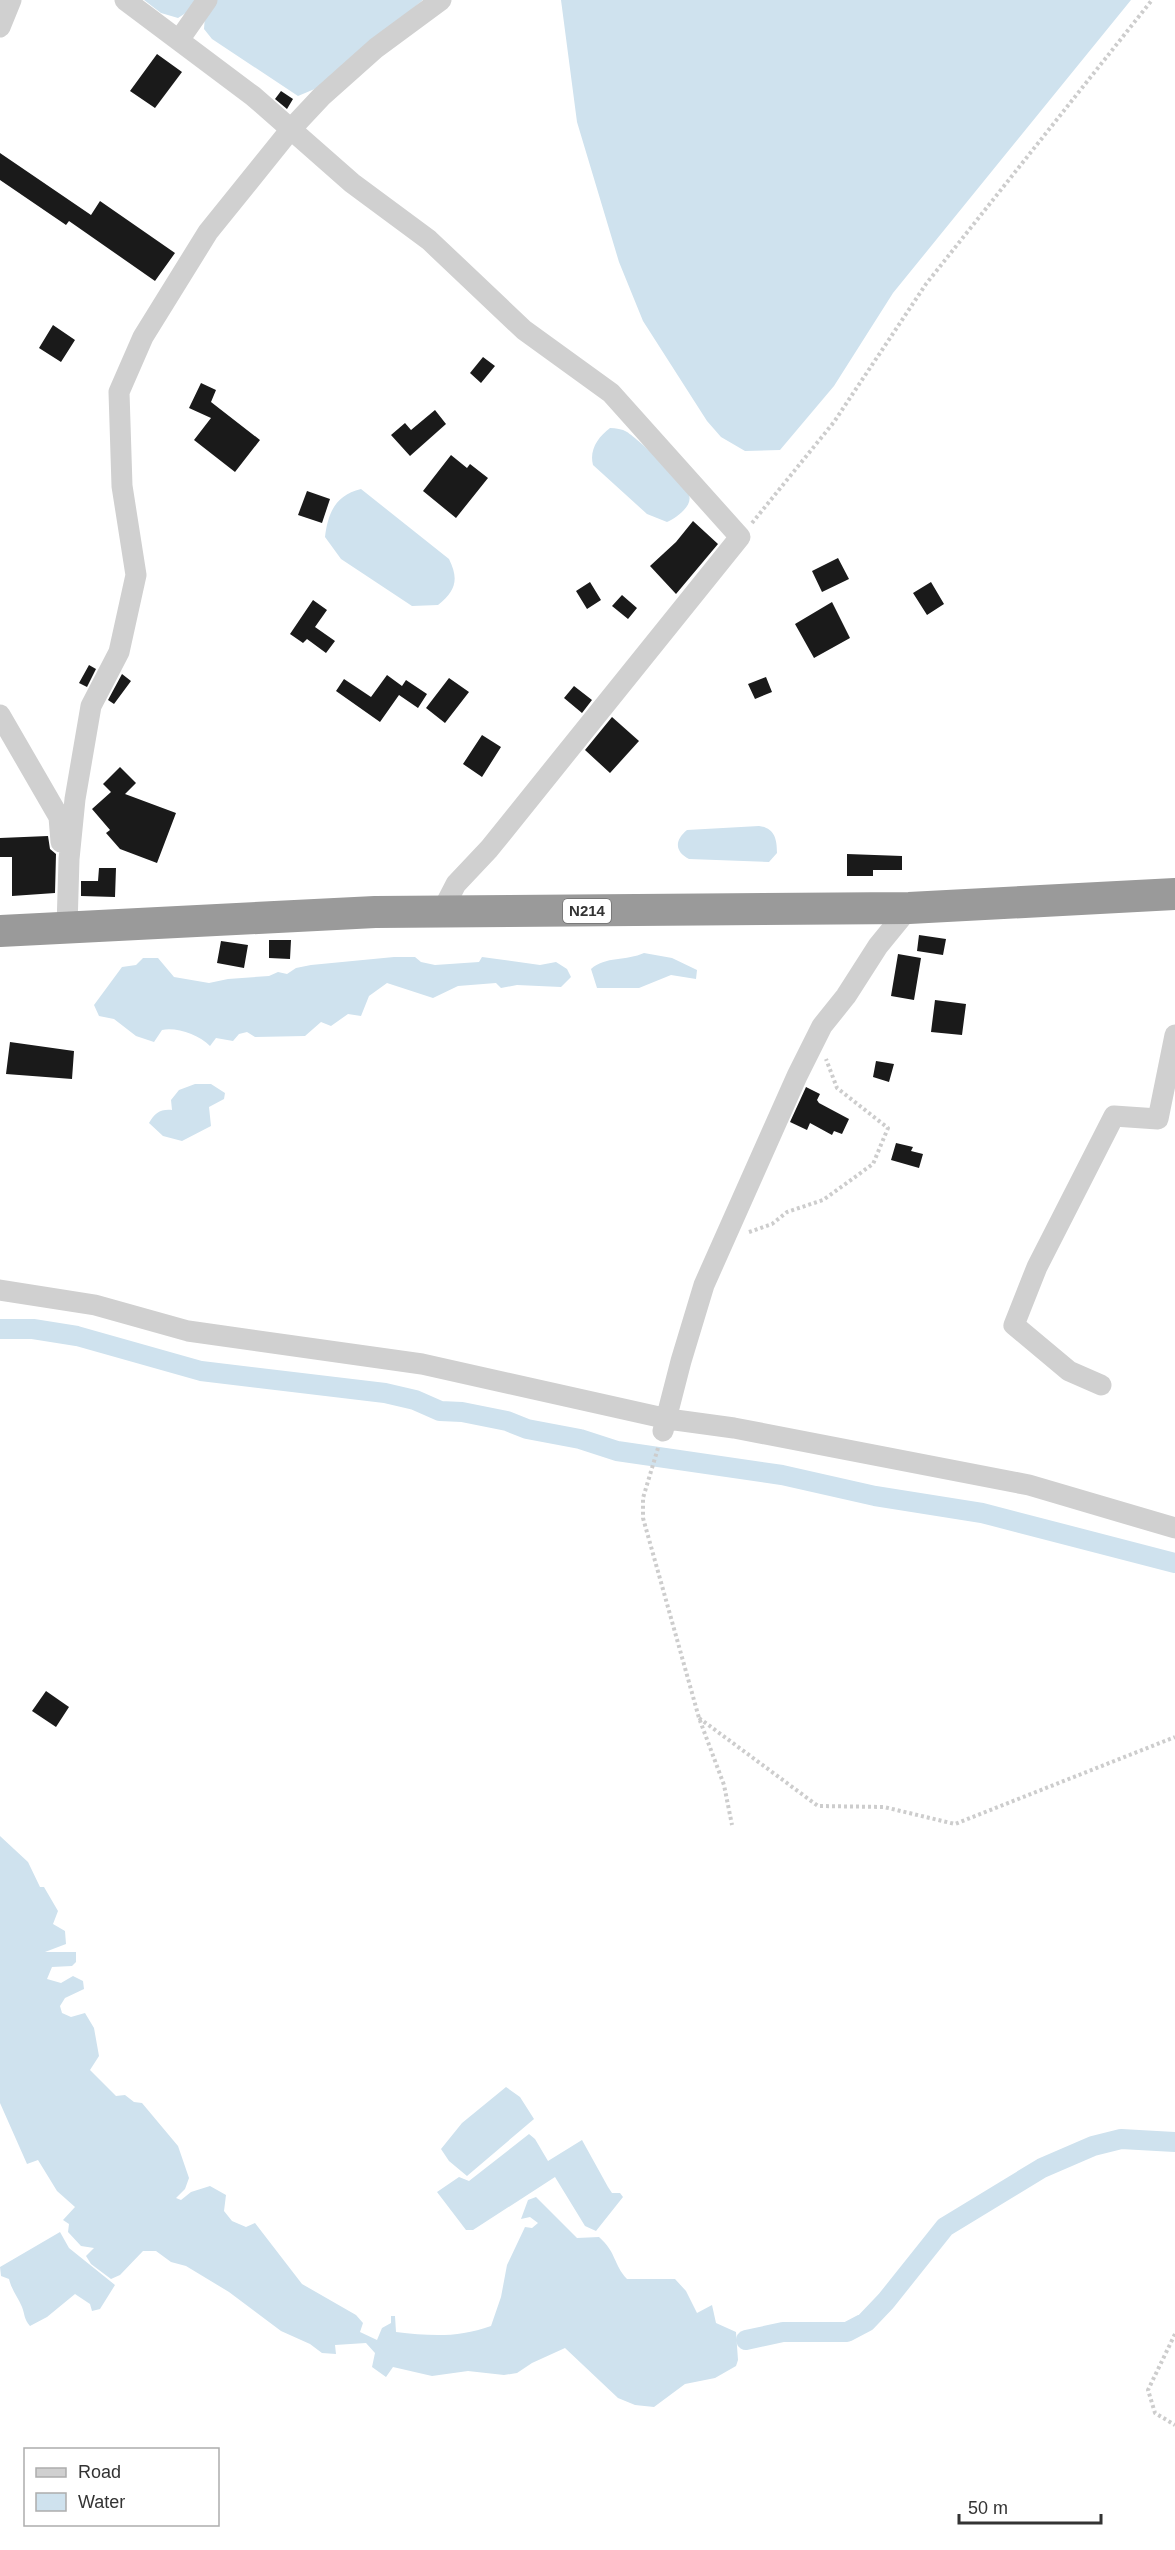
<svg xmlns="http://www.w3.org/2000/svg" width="1175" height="2550" viewBox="0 0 1175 2550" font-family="Helvetica,sans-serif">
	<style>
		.water { fill: #cfe2ee }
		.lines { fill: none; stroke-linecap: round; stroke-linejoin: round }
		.canal { stroke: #cfe2ee; stroke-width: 20 }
		.building { fill: #1a1a1a }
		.path { stroke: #cdcdcd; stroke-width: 4; stroke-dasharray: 3 3; stroke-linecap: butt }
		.minor { stroke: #d0d0d0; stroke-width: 21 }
		.highway { stroke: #9a9a9a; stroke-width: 32 }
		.labels { text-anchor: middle; stroke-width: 6; stroke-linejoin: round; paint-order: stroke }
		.shield { fill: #fff; stroke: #707070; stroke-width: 1.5 }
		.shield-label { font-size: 15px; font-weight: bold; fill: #333 }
	</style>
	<rect width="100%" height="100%" fill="#fff"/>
	<path class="water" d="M 144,0 L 199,0 L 192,9 L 178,18 L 161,13 Z
		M 217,0 L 423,0 L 317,88 L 298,96 L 212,39 L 204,29 L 205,15 Z
		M 561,0 L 1131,0 L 893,293 L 834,386 L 780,450 L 745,451 L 721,437 L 707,421 L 643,321 L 619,262 L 577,122 Z
		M 610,428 C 616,428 622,429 627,432 C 639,440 686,483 689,495 C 693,506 676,518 667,522 L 647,514 L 593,465 C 589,450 598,437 610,428 Z
		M 361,489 L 449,559 C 459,579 456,591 438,605 L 412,606 L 341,559 L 325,537 C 328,512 336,495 361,489 Z
		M 759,826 C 774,828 777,838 777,853 L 769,862 L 689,859 C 674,851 675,840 687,830 Z
		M 644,953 L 672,958 L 697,970 L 696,979 L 671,975 L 639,988 L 597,988 L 591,969 C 605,956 627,961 644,953 Z
		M 394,957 L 415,957 L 421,962 L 435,965 L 479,962 L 482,957 L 540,965 L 556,962 L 567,969 L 571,977 L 561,987 L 517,985 L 501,988 L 496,983 L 458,986 L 433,998 L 387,983 L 369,996 L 361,1016 L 348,1014 L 331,1026 L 321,1022 L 305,1036 L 255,1037 L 247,1032 L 239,1034 L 233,1041 L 216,1038 L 210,1046 C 199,1035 177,1027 162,1030 L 154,1042 L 136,1036 L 114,1019 L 99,1016 L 94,1005 L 122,967 L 136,965 L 143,958 L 158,958 L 174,977 L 209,983 L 228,979 L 269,976 L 278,972 L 287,974 L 296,968 L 311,965 Z
		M 195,1084 L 211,1084 L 225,1093 L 224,1099 L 209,1107 L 211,1126 L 182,1141 L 163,1136 L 149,1123 C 155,1113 160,1109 172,1110 L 171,1100 L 179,1090 Z
		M 0,1836 L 28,1862 L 40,1887 L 44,1887 L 58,1911 L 53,1924 L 65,1931 L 66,1944 L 45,1952 L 76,1952 L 76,1962 L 72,1966 L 52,1967 L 47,1979 L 61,1983 L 73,1976 L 83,1981 L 84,1989 L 65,1998 L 60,2006 L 62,2013 L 71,2017 L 85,2013 L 94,2028 L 99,2056 L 90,2070 L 116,2096 L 125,2095 L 134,2102 L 142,2103 L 178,2146 L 189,2178 L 185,2189 L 176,2198 L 181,2200 L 191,2192 L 210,2186 L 226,2195 L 224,2211 L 232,2221 L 246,2227 L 255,2223 L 302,2284 L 356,2315 L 363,2323 L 360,2332 L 377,2340 L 382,2328 L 391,2323 L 391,2316 L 395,2316 L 396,2332 C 430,2336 458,2338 491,2326 L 501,2297 L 507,2265 L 525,2227 L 532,2228 L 538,2223 L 530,2217 L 521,2219 L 528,2200 L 536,2197 L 577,2238 L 599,2237 C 617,2253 613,2264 627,2279 L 675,2279 L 686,2291 L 697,2313 L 712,2305 L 716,2323 L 736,2332 L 738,2360 L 736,2366 L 715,2378 L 685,2384 L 654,2407 L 635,2405 L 618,2398 L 565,2348 L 532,2363 L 517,2373 L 504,2375 L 468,2371 L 432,2376 L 393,2367 L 386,2377 L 372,2367 L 375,2353 L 366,2343 L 335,2345 L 336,2354 L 322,2353 L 310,2344 L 281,2331 L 229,2292 L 186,2266 L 171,2262 L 156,2251 L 143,2251 L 120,2275 L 111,2279 L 91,2264 L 86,2256 L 94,2248 L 81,2246 L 68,2232 L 69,2224 L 63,2220 L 75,2207 L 57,2191 L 38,2160 L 27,2164 L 0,2103 Z
		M 506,2087 L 520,2097 L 534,2119 L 467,2176 L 449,2161 L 441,2149 L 462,2123 Z
		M 529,2134 L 535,2139 L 548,2161 L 582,2140 L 608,2187 L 612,2193 L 620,2193 L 623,2197 L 596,2231 L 585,2226 L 555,2177 L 473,2230 L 466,2230 L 437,2192 L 459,2177 L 469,2181 Z
		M 60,2232 L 69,2248 L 115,2285 L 100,2309 L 92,2311 L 90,2304 L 75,2294 L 47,2317 L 30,2326 C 24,2319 25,2315 22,2307 C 18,2297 12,2291 9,2279 L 1,2276 L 0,2267 Z"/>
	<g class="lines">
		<path class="canal" d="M 0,1329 L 33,1329 L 77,1336 L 201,1371 L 385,1393 L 415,1400 L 440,1411 L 462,1412 L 507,1421 L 527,1429 L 580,1439 L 617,1451 L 782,1475 L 875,1496 L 982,1513 L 1175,1563
			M 746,2340 L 783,2332 L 847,2332 L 866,2322 L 886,2301 L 945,2227 L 1042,2168 L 1093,2146 L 1121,2139 L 1175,2142"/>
	</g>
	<path class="building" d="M 157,54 L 182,72 L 155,108 L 130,91 Z
		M 281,91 L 293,99 L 287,109 L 275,99 Z
		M 0,153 L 91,215 L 100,201 L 175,253 L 155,281 L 69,221 L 66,225 L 0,180 Z
		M 53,325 L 75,340 L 61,362 L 39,348 Z
		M 483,357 L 495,366 L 481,383 L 470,373 Z
		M 201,383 L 216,390 L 211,402 L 260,440 L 235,472 L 194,440 L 211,418 L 189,408 Z
		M 435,410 L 446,424 L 410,456 L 391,435 L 405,423 L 411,430 Z
		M 451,455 L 467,468 L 470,464 L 488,478 L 456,518 L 423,491 Z
		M 307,491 L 330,499 L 322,523 L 298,515 Z
		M 693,521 L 718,544 L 676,594 L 650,566 L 676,542 Z
		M 838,558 L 849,579 L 822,592 L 812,571 Z
		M 590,582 L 601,600 L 587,609 L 576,591 Z
		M 931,582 L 944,604 L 927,615 L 913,593 Z
		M 622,595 L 637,608 L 628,619 L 612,606 Z
		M 313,600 L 327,610 L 315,627 L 335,641 L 326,653 L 307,639 L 303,643 L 290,634 Z
		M 832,602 L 850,638 L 814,658 L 795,624 Z
		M 89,665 L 96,669 L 87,687 L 79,683 Z
		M 122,674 L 131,681 L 114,704 L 108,700 Z
		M 387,675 L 402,686 L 406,680 L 427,694 L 418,708 L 399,695 L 380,722 L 336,691 L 344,679 L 371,697 Z
		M 766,677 L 772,692 L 755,699 L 748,684 Z
		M 449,678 L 469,692 L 445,723 L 426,708 Z
		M 574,686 L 592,700 L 582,713 L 564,698 Z
		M 612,717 L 639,741 L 610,773 L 585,750 Z
		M 482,735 L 501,747 L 482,777 L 463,764 Z
		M 120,767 L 136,783 L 125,794 L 176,813 L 157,863 L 120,849 L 106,833 L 110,830 L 92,809 L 111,792 L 103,784 Z
		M 48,836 L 50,849 L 56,854 L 55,893 L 12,896 L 12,857 L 0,857 L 0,838 Z
		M 847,854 L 902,856 L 902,870 L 873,870 L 873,876 L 847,876 Z
		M 99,868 L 116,868 L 115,897 L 81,896 L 81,881 L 98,881 Z
		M 919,935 L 946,939 L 943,955 L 917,951 Z
		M 269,940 L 291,940 L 290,959 L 269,958 Z
		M 221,941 L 248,945 L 244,968 L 217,963 Z
		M 898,954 L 921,958 L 914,1000 L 891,996 Z
		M 935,1000 L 966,1004 L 962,1035 L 931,1032 Z
		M 10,1042 L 74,1051 L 72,1079 L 6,1074 Z
		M 876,1061 L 894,1064 L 889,1082 L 873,1077 Z
		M 806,1087 L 820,1094 L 817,1100 L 819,1103 L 849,1119 L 842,1134 L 834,1131 L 832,1135 L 810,1123 L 807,1130 L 790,1122 Z
		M 896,1143 L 913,1147 L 911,1151 L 923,1154 L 919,1168 L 891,1160 Z
		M 46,1691 L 69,1707 L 56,1727 L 32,1711 Z"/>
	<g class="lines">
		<path class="path" d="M 752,523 L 834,422 L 926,284 L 1152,0
			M 749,1232 L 772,1224 L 787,1212 L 823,1200 L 873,1164 L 888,1128 L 837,1088 L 826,1059
			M 658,1448 L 643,1498 L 643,1518 L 699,1718 L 724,1785 L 732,1825
			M 699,1718 L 818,1806 L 884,1807 L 955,1824 L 1175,1737
			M 1175,2334 L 1148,2390 L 1155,2413 L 1175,2425"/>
		<path class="minor" d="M 125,0 L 253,96 L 352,183 L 429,240 L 524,330 L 611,393 L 740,537 L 489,849 L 456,884 L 441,913
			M 0,27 L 11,0
			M 179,40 L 207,0
			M 0,715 L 59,817 L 61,842
			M 67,927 L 69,859 L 75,799 L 91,706 L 119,652 L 136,575 L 122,486 L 119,392 L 143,337 L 208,232 L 291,129 L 321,97 L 376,48 L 441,0
			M 0,1290 L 95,1305 L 188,1331 L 422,1364 L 668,1419 L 734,1428 L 1029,1485 L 1175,1528
			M 1101,1385 L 1069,1371 L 1014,1325 L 1037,1267 L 1114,1116 L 1158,1119 L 1175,1035
			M 663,1431 L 681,1361 L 704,1285 L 797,1076 L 822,1026 L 846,996 L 878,946 L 909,908"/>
		<path class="highway" d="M 0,931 L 375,912 L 909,908 L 1175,894"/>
	</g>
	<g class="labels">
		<rect class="shield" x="563" y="899" width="48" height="24" rx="4.5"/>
		<g class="shield-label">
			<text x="587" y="916">N214</text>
		</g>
	</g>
	<rect x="24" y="2448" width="195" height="78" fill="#ffffff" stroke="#adadad" stroke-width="1.5"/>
	<rect x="36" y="2468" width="30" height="9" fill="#d0d0d0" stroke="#adadad" stroke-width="1.5"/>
	<text x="78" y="2478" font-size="18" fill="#333333">Road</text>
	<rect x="36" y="2493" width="30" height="18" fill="#cfe2ee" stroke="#adadad" stroke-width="1.5"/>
	<text x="78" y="2508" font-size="18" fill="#333333">Water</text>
	<path d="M959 2514v9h142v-9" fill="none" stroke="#333333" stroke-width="3"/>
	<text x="968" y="2514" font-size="18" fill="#333333" stroke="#ffffff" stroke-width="4.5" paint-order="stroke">50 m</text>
</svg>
